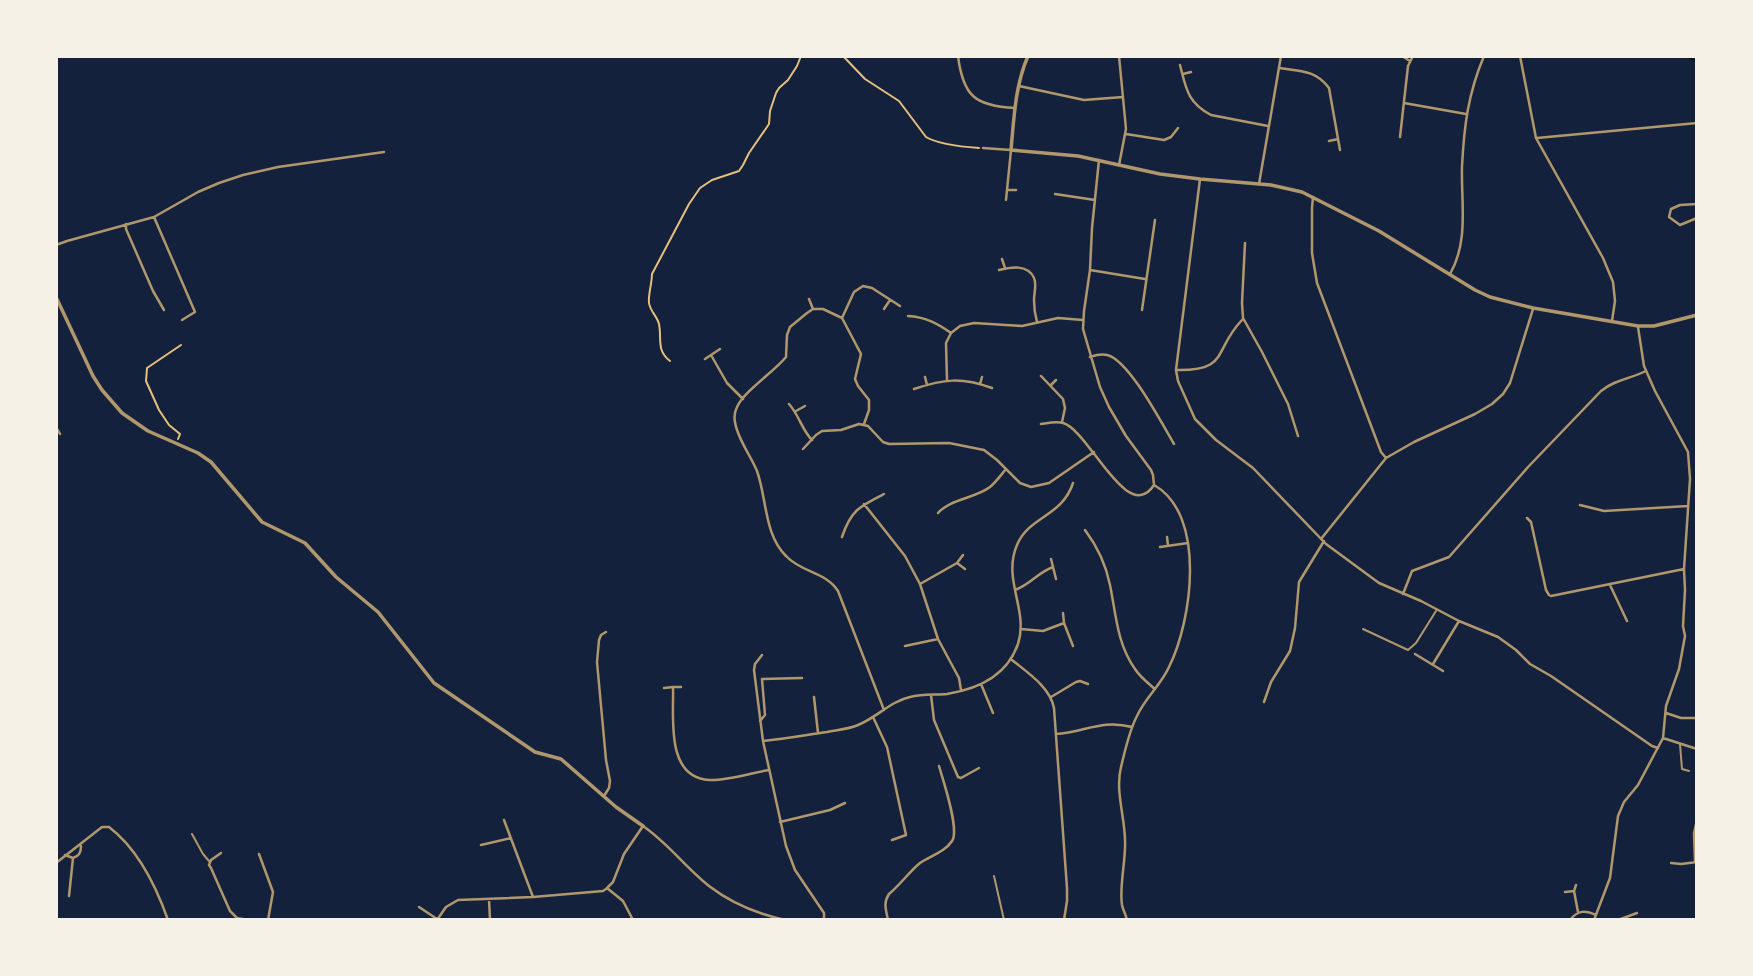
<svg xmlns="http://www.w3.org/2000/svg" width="1753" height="976" viewBox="0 0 1753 976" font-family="Signika,sans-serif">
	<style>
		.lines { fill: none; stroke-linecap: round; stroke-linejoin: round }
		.stream { stroke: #0b132b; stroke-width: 2 }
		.path { stroke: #e5c07b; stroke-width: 2 }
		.service { stroke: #b1986c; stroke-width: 2 }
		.minor { stroke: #b1986c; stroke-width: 2.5 }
		.tertiary { stroke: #b1986c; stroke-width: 3.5 }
	</style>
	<rect width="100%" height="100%" fill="#14213d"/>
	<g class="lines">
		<path class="stream" d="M 1686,56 L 1697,62"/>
		<path class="path" d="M 843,56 L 865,79 L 899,101 L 926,137 C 938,144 965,147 979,148
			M 670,361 C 656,350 662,339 659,324 C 657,316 650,311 649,303 C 648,295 652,283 652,274 L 689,204 L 700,188 L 712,180 L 739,171 L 743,165 L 749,153 L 769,124 L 770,111 L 776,93 L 779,88 L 788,80 L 797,66 L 801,56
			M 178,439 L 180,434 L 169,425 L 159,410 L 146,381 L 147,368 L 181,345"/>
		<path class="service" d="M 1363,629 L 1408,650 L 1416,643 L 1436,611
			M 1680,744 L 1682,769 L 1689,771
			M 192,834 L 203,854 L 209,861
			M 994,876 L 1004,920"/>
		<path class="minor" d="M 958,56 C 963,96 975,106 1015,108
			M 1119,56 L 1126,129 L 1119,165
			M 1402,56 L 1410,61
			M 1520,56 L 1536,138 L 1603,258 L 1613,282 L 1615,301 L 1612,321
			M 1180,65 C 1186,88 1187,102 1211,115 L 1268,126
			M 1279,68 C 1300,71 1316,70 1329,88 L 1340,150
			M 1183,74 L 1191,72
			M 1019,86 L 1084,100 L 1123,97
			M 1404,103 L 1466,114
			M 1126,134 L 1164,140 L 1171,137 L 1178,128
			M 1400,137 L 1408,66 L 1413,56
			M 1537,138 L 1697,123
			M 1329,141 L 1338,139
			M 983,148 L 1011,150 L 1006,200
			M 1099,160 L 1092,228 L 1090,270 L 1084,311 L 1083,329 L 1100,387 L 1109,407 L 1126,436 L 1151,470 L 1153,475 L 1154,485 C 1207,515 1192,621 1169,667 C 1161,685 1145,698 1137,716 C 1129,731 1125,751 1121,767 C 1115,791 1125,817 1125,841 C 1126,860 1119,887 1122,905 C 1123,910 1126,915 1127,920
			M 1200,179 L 1176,370 L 1178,381 L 1195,419 L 1216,440 L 1253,468 L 1326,544 L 1379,583 L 1421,601 L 1459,621 L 1498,637 L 1516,650 L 1530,664 L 1551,676 L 1652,746 L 1658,748
			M 1259,184 L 1281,56
			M 1007,190 L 1016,190
			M 1055,194 L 1095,200
			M 1313,197 L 1312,208 L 1312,253 L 1317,283 L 1381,452 L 1386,458
			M 1697,204 L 1680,205 L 1671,209 L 1669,217 L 1680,225 L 1697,218
			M 154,217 L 195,312 L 182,320
			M 126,224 L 126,229 L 153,291 L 164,310
			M 1245,243 L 1242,303 L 1243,318 L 1262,352 L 1288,404 L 1298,436
			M 56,245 L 67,241 L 154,217 L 198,192 L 219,183 L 243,175 L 278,167 L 384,152
			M 1002,259 L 1005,268
			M 999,270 C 1011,267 1028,264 1034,278 C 1037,284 1034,293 1034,300 C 1034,308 1035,315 1037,322
			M 1090,270 L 1145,279
			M 1450,274 C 1469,241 1461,203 1462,167 C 1464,126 1468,94 1484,56
			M 809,299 L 813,309
			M 884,309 L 890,300
			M 1142,310 L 1155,220
			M 908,316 C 925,317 937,323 951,333
			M 842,318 L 854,292 L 863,286 L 872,288 L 900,306
			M 711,355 L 727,383 L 743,399
			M 1090,357 C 1096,355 1102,354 1107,355 C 1129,360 1162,424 1174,444
			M 705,359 L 720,349
			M 1176,370 C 1230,371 1213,350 1242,320
			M 1041,376 L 1063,399 L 1065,408 L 1062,422
			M 925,377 L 927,385
			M 947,380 L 946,343 L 951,333 L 960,326 L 974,323 L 1022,326 L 1058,318 L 1083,320
			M 980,384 L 982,377
			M 1051,385 L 1056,380
			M 914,389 C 944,379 961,377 992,388
			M 789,404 C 799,415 802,430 812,440
			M 796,411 L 805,406
			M 864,424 L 869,410 L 869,400 L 858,386 L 855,379 L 861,354 L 842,318 L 823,309 L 813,309 L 807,313 L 790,327 L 787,335 L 786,357 C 774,372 744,391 737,407 C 735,411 734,417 735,422 C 737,438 751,456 757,471 C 767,499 764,534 786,556 C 802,573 826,572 838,591 L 884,710
			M 1041,424 C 1048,423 1057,421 1063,423 C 1089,430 1127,526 1154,485
			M 56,427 L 60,434
			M 803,449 L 816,435 L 822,431 L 841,430 L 859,424 L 868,426 L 883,442 L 889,444 L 949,443 L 984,450 L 997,460 L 1020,483 L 1031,487 L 1049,483 L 1094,452
			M 864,504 L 905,556 L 920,584 L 938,639 L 959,678 L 961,690
			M 1580,505 L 1604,511 L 1688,506
			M 938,513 C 950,499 976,498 990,487 C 996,482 1001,475 1006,469
			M 1527,518 L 1531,522 L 1546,590 L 1549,595 L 1551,596 L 1684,569
			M 1085,530 C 1097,546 1106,565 1110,585 C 1116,614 1117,644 1135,669 C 1140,677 1148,683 1155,689
			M 842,537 C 851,510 860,506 884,494
			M 1167,537 L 1168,546
			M 1321,539 L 1386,458 L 1414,442 L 1475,414 L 1492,404 L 1503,394 L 1510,383 L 1533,309
			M 1160,547 L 1188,543
			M 1051,559 L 1056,579
			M 957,563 L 965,569
			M 920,584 L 957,563 L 963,555
			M 1610,585 L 1627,621
			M 1015,590 C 1031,584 1037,573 1053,567
			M 1403,594 L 1412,571 L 1449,557 L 1529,466 L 1601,391 C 1616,379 1630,379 1646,371
			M 1063,613 L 1064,623 L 1073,646
			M 1021,629 L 1043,631 L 1064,623
			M 905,646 L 938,639
			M 1415,654 L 1443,671
			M 762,655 L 755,664 L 754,670 L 763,741 L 786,846 L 795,870 L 824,913 L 824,920
			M 1012,660 C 1028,673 1050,687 1054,708 L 1067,888 L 1067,901 L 1064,920
			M 1433,664 L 1459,621
			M 981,684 L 993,713
			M 681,687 L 673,687 C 674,717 665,777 709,780 C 726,781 751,773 769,770
			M 664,688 L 673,687
			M 931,695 L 934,720 L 958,777 L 961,778 L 979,768
			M 814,697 L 818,733
			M 1051,697 L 1076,682 L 1080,681 L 1088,684
			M 1264,702 L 1271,682 L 1290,651 L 1295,628 L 1299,582 L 1324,541
			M 1666,713 L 1681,718 L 1697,718
			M 873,717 L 887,747 L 906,835 L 892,840
			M 760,721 L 765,715 L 762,679 L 802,678
			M 1056,734 C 1085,732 1102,719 1132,727
			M 1663,738 L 1697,749
			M 763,741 C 785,739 806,735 827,732 C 837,730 849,729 858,725 C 876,718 891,701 910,697 C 922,694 935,695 947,694 C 979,689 1007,676 1018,644 C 1029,610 1002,580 1017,545 C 1029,516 1062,517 1073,483
			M 604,796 L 609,788 L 610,781 L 606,760 L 597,662 L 599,640 L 601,635 L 606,632
			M 504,820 L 533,897
			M 780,822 L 830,810 L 845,803
			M 481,845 L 511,838
			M 221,853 L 211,860 L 209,865 L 211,868 L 230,911 L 237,918 L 248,920
			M 259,854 L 273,892 L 268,920
			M 65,855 L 73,858 C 79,856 81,853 81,846
			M 1695,862 L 1694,833 L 1697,820
			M 56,863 L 102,827 L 109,827 C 138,849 156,886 168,920
			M 1671,863 L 1681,864 L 1697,862
			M 1576,885 L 1574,891 L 1578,912
			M 607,888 L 613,882 L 624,854 L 643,826 C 669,844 685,867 709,886 C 731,903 758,914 785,920
			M 607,888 L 623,901 L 633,920
			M 1565,892 L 1574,891
			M 69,896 L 73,858
			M 489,899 L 490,920
			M 419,907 L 437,919
			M 437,920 L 446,907 L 458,900 L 533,897 L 603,891 L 606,889
			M 888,920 C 886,910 883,903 889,894 C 900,885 909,872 920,863 C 930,856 945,852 952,841 C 960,830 943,780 939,766
			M 1570,920 C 1578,910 1585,910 1596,915
			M 1594,920 L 1610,878 L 1618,816 L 1624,802 L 1638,785 L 1663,738 L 1666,706 L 1679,669 L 1685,636 L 1683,626 L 1685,590 L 1684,569 L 1690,479 L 1688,452 L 1655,391 L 1644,366 L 1638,327
			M 1618,920 L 1637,913"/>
		<path class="tertiary" d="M 1028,56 C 1015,86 1014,118 1011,150 L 1078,156 L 1160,174 L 1200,179 L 1271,185 L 1302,192 L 1379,231 L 1475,290 L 1490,297 L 1533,308 L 1638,326 L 1654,326 L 1697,315
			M 56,297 L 93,376 L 102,390 L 122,413 L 148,431 L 198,453 L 211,462 L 262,522 L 305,543 L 336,577 L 378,612 L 434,683 L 535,752 L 561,759 L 616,807 L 643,826
			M 825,920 L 826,920"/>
	</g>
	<rect width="1753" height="976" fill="none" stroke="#f6f1e7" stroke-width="116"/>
</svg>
